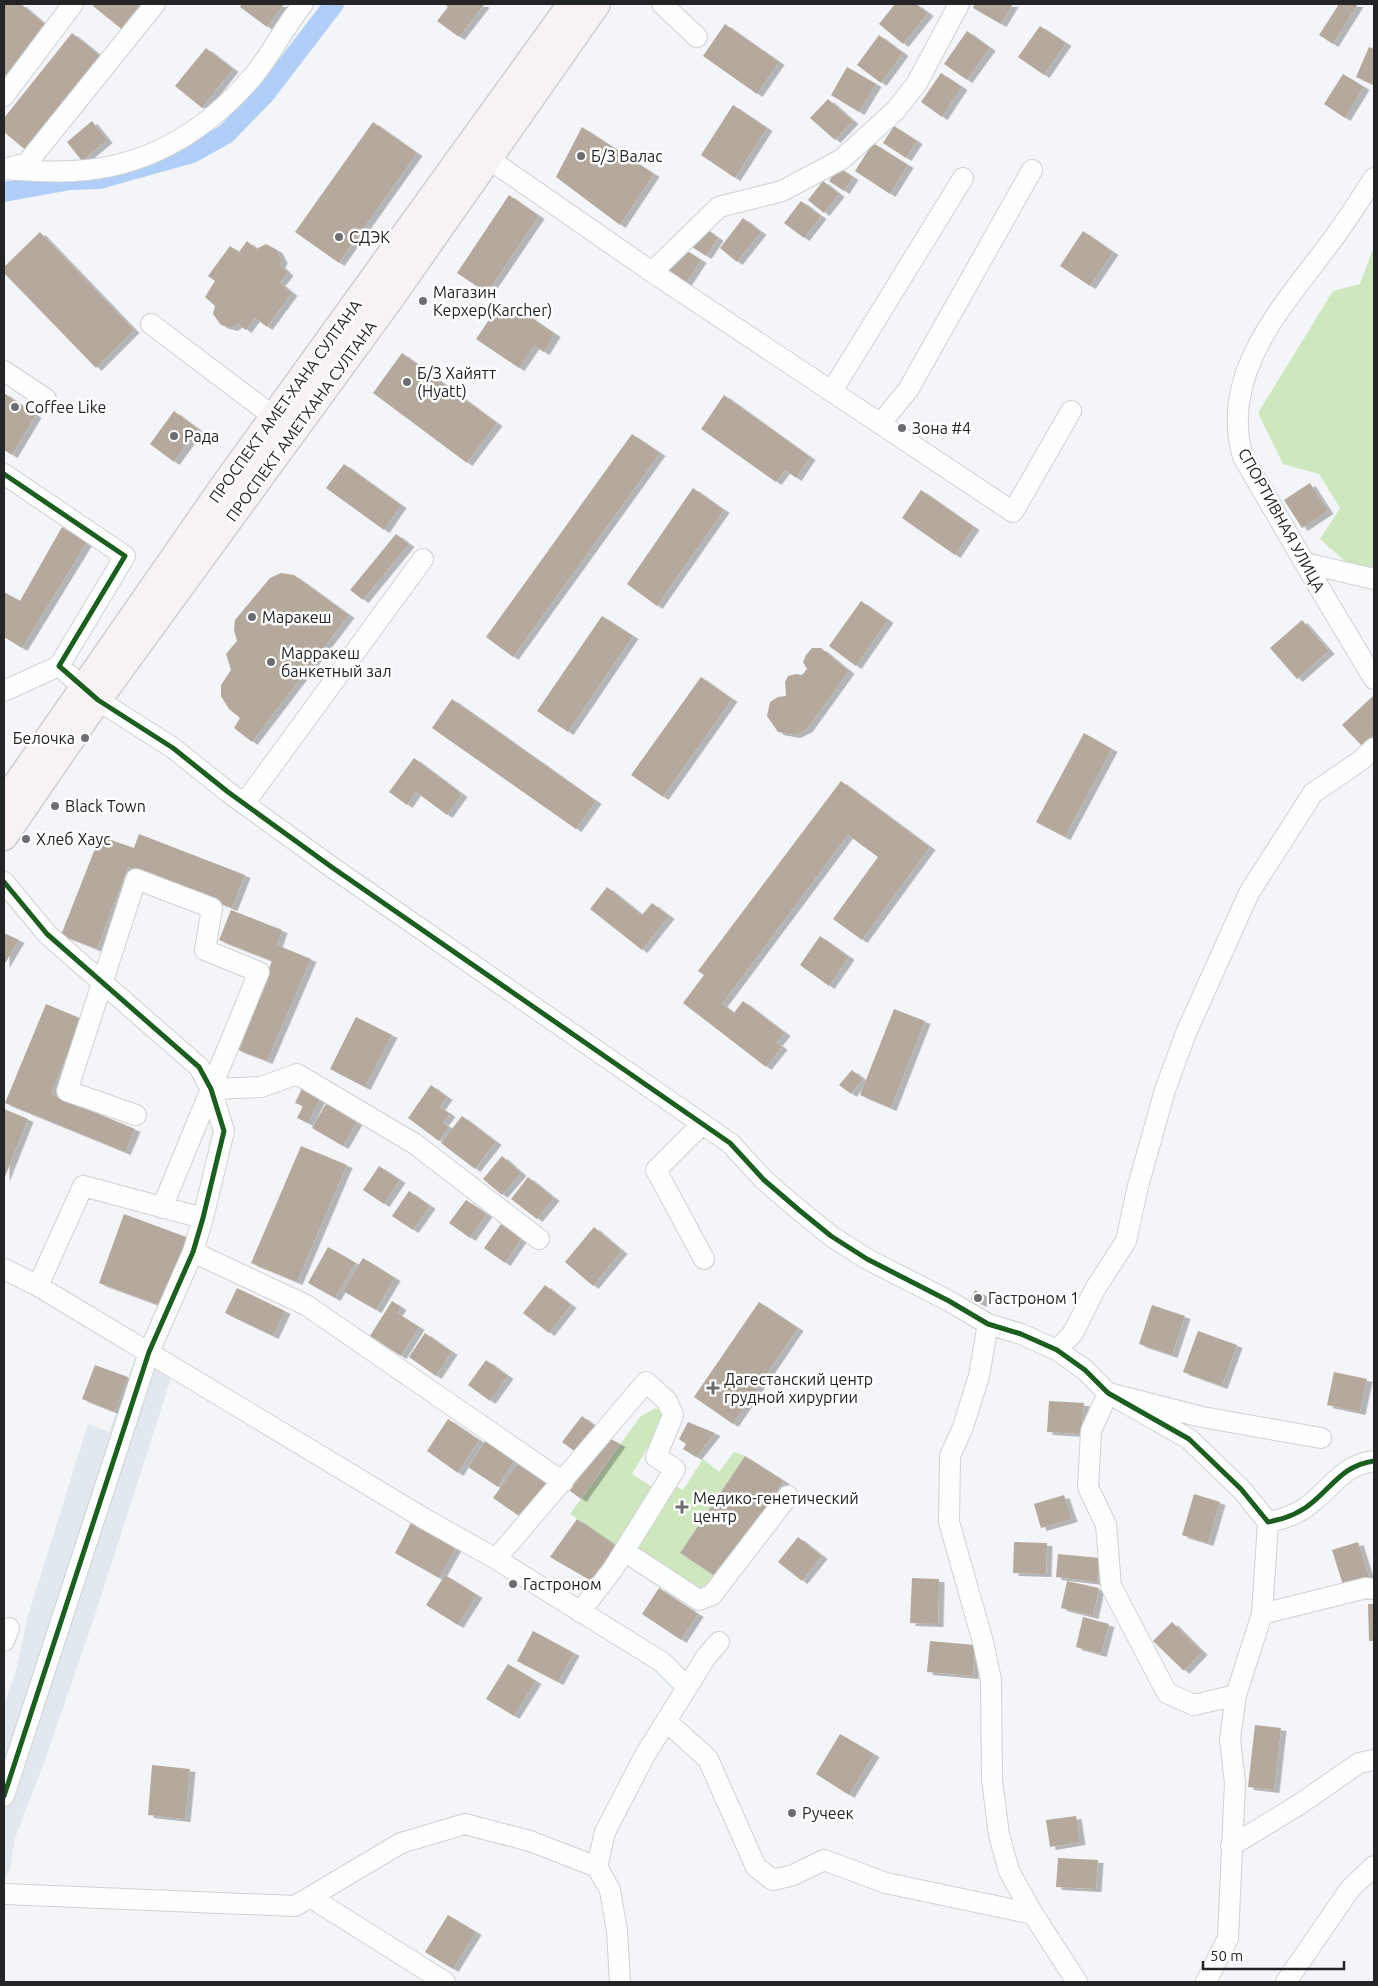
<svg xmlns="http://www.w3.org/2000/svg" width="1378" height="1986" viewBox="0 0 1378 1986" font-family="Ubuntu,sans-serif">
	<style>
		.built { fill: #e2e8f0 }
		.green { fill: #cfe7bf }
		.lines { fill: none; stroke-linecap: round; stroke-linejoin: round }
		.canal { stroke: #b0cef8; stroke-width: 20 }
		.building { fill: #b4a99c; filter: url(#shadow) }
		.minor-casing { stroke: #cfd1d3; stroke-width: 22 }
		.major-casing { stroke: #cfcfd1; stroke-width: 29 }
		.minor { stroke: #fdfefe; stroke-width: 20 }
		.major { stroke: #f7f2f3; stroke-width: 26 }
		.cycleway-casing { stroke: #fff; stroke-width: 8 }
		.cycleway { stroke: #1b5e20; stroke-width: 5 }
		.poi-dot { fill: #6c6d70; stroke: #fff; stroke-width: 2 }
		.labels { text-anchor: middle; stroke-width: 5; stroke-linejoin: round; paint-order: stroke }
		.poi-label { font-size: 16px; fill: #232426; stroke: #fff; text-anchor: start }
		.street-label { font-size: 16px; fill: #232426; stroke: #fff }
	</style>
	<defs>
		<filter id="shadow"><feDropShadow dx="5.5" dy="3" stdDeviation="0" flood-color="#0004"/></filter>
	</defs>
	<rect width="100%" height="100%" fill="#f3f5f8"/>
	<path class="built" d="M 135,1359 L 173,1372 L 94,1618 L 45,1760 L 15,1838 L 10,1869 L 4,1879 L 4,1705 L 16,1671 L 27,1619 L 88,1424 L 109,1432 Z"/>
	<path class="green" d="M 1374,246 L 1374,567 L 1348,564 L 1320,539 L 1340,508 L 1319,474 L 1283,464 L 1258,413 L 1333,291 L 1360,284 Z
		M 655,1408 L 668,1413 L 632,1474 L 654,1488 L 618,1547 L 570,1514 L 640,1417 Z
		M 734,1452 L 745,1456 L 680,1553 L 719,1579 L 700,1593 L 636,1550 L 674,1485 L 683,1490 L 703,1459 L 719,1472 Z"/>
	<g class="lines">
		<path class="canal" d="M 4,192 L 70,180 L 100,179 L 128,171 L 192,153 L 226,134 L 265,94 L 334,4"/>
	</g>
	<path class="building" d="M 4,4 L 21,4 L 48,27 L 4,80 Z
		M 94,4 L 146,4 L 124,31 L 93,6 Z
		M 242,4 L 284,4 L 267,27 L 240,7 Z
		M 445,4 L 483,4 L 484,5 L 459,37 L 437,21 L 448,7 Z
		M 895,4 L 916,4 L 928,13 L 903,44 L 879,24 Z
		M 975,4 L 1013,4 L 1001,24 L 973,8 Z
		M 1339,4 L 1358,4 L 1333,44 L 1319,35 Z
		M 725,24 L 779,62 L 757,94 L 703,56 Z
		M 1040,26 L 1066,43 L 1044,75 L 1018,57 Z
		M 967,31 L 990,48 L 967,80 L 944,64 Z
		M 72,33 L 103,58 L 28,152 L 4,132 L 4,118 Z
		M 879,35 L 903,53 L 881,83 L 857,65 Z
		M 1369,47 L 1374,49 L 1374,85 L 1356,77 Z
		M 206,48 L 233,69 L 202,108 L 175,86 Z
		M 847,67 L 876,84 L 859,112 L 831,95 Z
		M 941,73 L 962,87 L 942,117 L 921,102 Z
		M 1343,74 L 1364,87 L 1345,118 L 1324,104 Z
		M 828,99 L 853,121 L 835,140 L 810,118 Z
		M 733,105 L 767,128 L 735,178 L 701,155 Z
		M 92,121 L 107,140 L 82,161 L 67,142 Z
		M 373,122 L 417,153 L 339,263 L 295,232 Z
		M 894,126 L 917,141 L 906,158 L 883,143 Z
		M 582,127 L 654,174 L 620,225 L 556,177 Z
		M 873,143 L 908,165 L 890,194 L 855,171 Z
		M 838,167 L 853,177 L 844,191 L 829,181 Z
		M 823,181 L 839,194 L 824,213 L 808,200 Z
		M 509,195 L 539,216 L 487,293 L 457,273 Z
		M 801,201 L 821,216 L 804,238 L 784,223 Z
		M 743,218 L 761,232 L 737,262 L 720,248 Z
		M 702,226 L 718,238 L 706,256 L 689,245 Z
		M 1083,231 L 1113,252 L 1090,286 L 1060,266 Z
		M 40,232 L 134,330 L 96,368 L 4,273 L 4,267 Z
		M 247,241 L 256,249 L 266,244 L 277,250 L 282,260 L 280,265 L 288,273 L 280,283 L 292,293 L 267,327 L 255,318 L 246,330 L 238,324 L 232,328 L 221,325 L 213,314 L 215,306 L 205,297 L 215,281 L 208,276 L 230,246 L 239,252 Z
		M 684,249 L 701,260 L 686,283 L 669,271 Z
		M 499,305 L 518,318 L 523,312 L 555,334 L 544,352 L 534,346 L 519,368 L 476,339 Z
		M 402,353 L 497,423 L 467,463 L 373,393 Z
		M 4,393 L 36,415 L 12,455 L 4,450 Z
		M 724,395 L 810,457 L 796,478 L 785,470 L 776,482 L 701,429 Z
		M 174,411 L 198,429 L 174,462 L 150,444 Z
		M 632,434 L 660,453 L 513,657 L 486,637 Z
		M 344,464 L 401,505 L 384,530 L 326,488 Z
		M 1310,483 L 1328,511 L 1302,528 L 1284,500 Z
		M 693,488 L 724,510 L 657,606 L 627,584 Z
		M 921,490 L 974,527 L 955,555 L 902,518 Z
		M 62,527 L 87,542 L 22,648 L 4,637 L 4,592 L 20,601 Z
		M 396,534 L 409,544 L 363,600 L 350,590 Z
		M 281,573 L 294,575 L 349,615 L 252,742 L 234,728 L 240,718 L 229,709 L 221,696 L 221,685 L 231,670 L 226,654 L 237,641 L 234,630 L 235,620 L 270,578 Z
		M 861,601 L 888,620 L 856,666 L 829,646 Z
		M 602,616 L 633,636 L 568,732 L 537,711 Z
		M 1302,620 L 1329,651 L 1297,679 L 1270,648 Z
		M 812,648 L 821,648 L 849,671 L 807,729 L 795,735 L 778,732 L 767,716 L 770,702 L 778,697 L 786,696 L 785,682 L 788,676 L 796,674 L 802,675 L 807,669 L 803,662 L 806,655 Z
		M 701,677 L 732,699 L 663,797 L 631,775 Z
		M 1374,695 L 1374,734 L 1362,746 L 1342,725 Z
		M 452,699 L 596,801 L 576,829 L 432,728 Z
		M 1084,733 L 1112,749 L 1065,837 L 1036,822 Z
		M 414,758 L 462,794 L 447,815 L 416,792 L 407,805 L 389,792 Z
		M 841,781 L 930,847 L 862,940 L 833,919 L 878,857 L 848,835 L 722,1004 L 734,1013 L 743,1001 L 785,1033 L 777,1043 L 782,1047 L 766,1067 L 683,1003 L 704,975 L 698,971 Z
		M 139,834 L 245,875 L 232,908 L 128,867 L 97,949 L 61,935 L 100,836 L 134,848 Z
		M 607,887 L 642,915 L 652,903 L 669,916 L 642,950 L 590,909 Z
		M 231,910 L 282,930 L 277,945 L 311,959 L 267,1061 L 236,1049 L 272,961 L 219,940 Z
		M 4,933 L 19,940 L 4,965 Z
		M 820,936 L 849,957 L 829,986 L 800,965 Z
		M 46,1004 L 82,1019 L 51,1094 L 135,1129 L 125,1152 L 5,1103 Z
		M 894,1009 L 925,1021 L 891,1108 L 860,1095 Z
		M 356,1017 L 392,1035 L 365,1087 L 330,1069 Z
		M 852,1070 L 863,1079 L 851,1094 L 839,1085 Z
		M 431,1085 L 447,1097 L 440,1107 L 450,1114 L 443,1123 L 449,1127 L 439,1141 L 408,1118 Z
		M 303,1086 L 322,1095 L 308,1123 L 297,1118 L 303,1106 L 295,1103 Z
		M 327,1102 L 358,1120 L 343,1146 L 312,1128 Z
		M 4,1109 L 28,1119 L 4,1179 Z
		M 462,1116 L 496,1142 L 475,1169 L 441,1143 Z
		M 301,1146 L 347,1165 L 297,1282 L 251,1263 Z
		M 502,1156 L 521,1173 L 502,1195 L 483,1179 Z
		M 379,1166 L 400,1180 L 384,1204 L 363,1190 Z
		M 528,1177 L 554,1198 L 537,1219 L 511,1199 Z
		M 409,1191 L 430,1206 L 413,1230 L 392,1216 Z
		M 466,1200 L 487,1214 L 470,1238 L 449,1223 Z
		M 124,1214 L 189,1238 L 164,1307 L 99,1283 Z
		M 501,1224 L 522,1238 L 505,1263 L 484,1248 Z
		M 594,1227 L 622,1251 L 593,1286 L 565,1262 Z
		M 328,1247 L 356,1263 L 335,1298 L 308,1283 Z
		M 363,1258 L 395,1278 L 376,1310 L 343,1291 Z
		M 545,1285 L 571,1305 L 549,1333 L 523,1313 Z
		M 237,1288 L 285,1311 L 273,1336 L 225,1313 Z
		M 975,1290 L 986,1296 L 981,1304 L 971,1299 Z
		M 392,1301 L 401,1307 L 397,1313 L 419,1327 L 401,1356 L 370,1336 Z
		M 759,1302 L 798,1328 L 733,1424 L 694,1397 Z
		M 1152,1305 L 1185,1316 L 1172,1355 L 1139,1344 Z
		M 1198,1331 L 1237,1345 L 1222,1386 L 1183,1372 Z
		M 425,1333 L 452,1352 L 436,1376 L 409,1357 Z
		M 486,1360 L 508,1376 L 490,1401 L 468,1385 Z
		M 95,1365 L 128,1377 L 115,1412 L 82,1399 Z
		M 1334,1372 L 1367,1379 L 1360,1412 L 1327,1405 Z
		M 1049,1401 L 1084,1403 L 1081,1434 L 1047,1432 Z
		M 582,1416 L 600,1430 L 581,1456 L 562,1442 Z
		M 448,1419 L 479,1440 L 458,1473 L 427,1451 Z
		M 688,1422 L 715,1433 L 696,1457 L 683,1449 L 686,1444 L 679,1439 Z
		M 611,1439 L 620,1444 L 581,1499 L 566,1488 L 598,1451 Z
		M 486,1440 L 515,1459 L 498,1487 L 468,1467 Z
		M 745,1456 L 784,1481 L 719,1579 L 680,1553 Z
		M 520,1460 L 552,1483 L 525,1520 L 493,1498 Z
		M 1194,1494 L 1220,1502 L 1208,1543 L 1182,1535 Z
		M 1064,1495 L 1072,1519 L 1041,1528 L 1034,1504 Z
		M 577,1519 L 618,1547 L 595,1583 L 550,1557 Z
		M 412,1521 L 457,1546 L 439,1578 L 395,1553 Z
		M 798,1537 L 822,1556 L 802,1581 L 778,1562 Z
		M 1014,1542 L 1047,1543 L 1046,1574 L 1013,1573 Z
		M 1358,1542 L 1369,1577 L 1343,1585 L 1332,1550 Z
		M 1058,1554 L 1100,1558 L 1097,1582 L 1056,1577 Z
		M 445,1575 L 477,1595 L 458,1625 L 426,1605 Z
		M 912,1578 L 939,1579 L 938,1624 L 910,1623 Z
		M 1067,1581 L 1099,1588 L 1093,1616 L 1061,1608 Z
		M 659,1588 L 698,1614 L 681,1640 L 642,1614 Z
		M 1368,1604 L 1374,1604 L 1374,1641 L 1369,1641 Z
		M 1083,1617 L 1109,1624 L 1101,1654 L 1076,1647 Z
		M 1172,1622 L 1202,1652 L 1184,1671 L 1153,1641 Z
		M 533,1631 L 574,1653 L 558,1682 L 517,1661 Z
		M 930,1641 L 975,1645 L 973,1676 L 927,1672 Z
		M 508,1664 L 536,1681 L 514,1716 L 486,1699 Z
		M 1255,1725 L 1281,1728 L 1274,1790 L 1248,1787 Z
		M 840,1734 L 874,1754 L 849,1795 L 816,1774 Z
		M 152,1765 L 190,1769 L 185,1819 L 148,1815 Z
		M 1076,1816 L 1080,1842 L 1050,1847 L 1046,1820 Z
		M 1058,1858 L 1098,1860 L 1096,1889 L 1056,1887 Z
		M 448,1915 L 476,1932 L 453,1969 L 425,1952 Z"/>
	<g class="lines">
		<defs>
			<path id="minor" d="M 662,4 L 697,37
				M 4,96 L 73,4
				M 476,150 L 652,272 L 1013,512 L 1071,411
				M 8,168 L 27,163 L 155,4
				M 4,169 C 31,171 59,173 87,170 C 155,163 211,126 254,75 C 272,53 285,26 303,4
				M 1374,178 C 1359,201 1344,225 1327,247 C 1281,308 1219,375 1243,457 L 1317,584 L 1374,679
				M 652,272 L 719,207 L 782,191 L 842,159 L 896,110 L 917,83 L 959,4
				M 151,324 L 273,416
				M 4,371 L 46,399
				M 832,391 L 963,178
				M 880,424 L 908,390 L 1032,170
				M 4,474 L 125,556 L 59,666 L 98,700 L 173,748 L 228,792 L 333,868 L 730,1143 L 764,1180 L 799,1210 L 831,1236 L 867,1259 L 949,1301 L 988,1324 L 1021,1334 L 1057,1350 L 1085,1370 L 1108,1393 L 1189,1439 L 1241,1489 L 1268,1522 C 1285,1519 1301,1513 1314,1501 C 1335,1483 1345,1465 1374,1461
				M 1305,563 L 1374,579
				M 4,691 L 59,666
				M 244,804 L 423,559
				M 4,882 L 47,934 L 199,1067 L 211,1089 L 224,1131 L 203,1218 L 193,1252 L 149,1352 L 4,1796
				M 211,1089 L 261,1087 L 297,1074 L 415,1144 L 539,1239
				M 136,1115 L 67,1091 L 136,879 L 212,908 L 205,950 L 259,972 L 162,1208
				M 702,1124 L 656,1170 L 704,1259
				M 203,1218 L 83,1186 L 38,1286 L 425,1519 L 496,1559 L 662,1662 L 687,1687
				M 193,1252 L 306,1305 L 563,1482
				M 4,1269 L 38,1286
				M 988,1324 L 979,1376 L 963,1427 L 950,1456 L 949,1522 L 983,1642 L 991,1680 L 992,1779 L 999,1835 L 1009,1871 L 1033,1914 L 1077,1982
				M 1057,1350 L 1073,1333 L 1095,1289 L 1126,1241 L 1138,1186 L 1165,1090 L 1186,1033 L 1249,893 L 1313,793 L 1360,761 L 1374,748
				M 624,1551 L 699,1600 L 712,1595 L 788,1496
				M 496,1559 L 646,1382 L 667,1401 L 673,1415 L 656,1457 L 675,1469 L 613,1569 L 580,1612
				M 1262,1614 L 1366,1588 L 1374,1589
				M 4,1641 L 9,1628
				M 1236,1695 L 1194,1705 L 1167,1693 L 1111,1586 L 1106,1525 L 1088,1487 L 1091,1431 L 1108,1393 L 1202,1417 L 1321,1438
				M 666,1721 L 708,1759 L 756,1867 L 773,1880 L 793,1875 L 824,1860 L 886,1883 L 1033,1914
				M 1231,1846 L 1300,1804 L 1359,1763 L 1374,1760
				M 5,1894 L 295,1906 L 401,1843 L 465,1824 L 530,1841 L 597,1867
				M 310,1897 L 445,1982
				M 620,1982 L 617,1931 L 610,1890 L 597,1867 L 605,1832 L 645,1755 L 706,1657 L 719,1642
				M 1206,1982 L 1228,1938 L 1235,1783 L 1230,1739 L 1236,1695 L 1262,1614 L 1268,1522
				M 1286,1982 L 1350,1889 L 1374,1866"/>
			<path id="major" d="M 4,802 L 222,488 L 571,4
				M 4,837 L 98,700 L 391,298 L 597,4"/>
		</defs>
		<use href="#minor" class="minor-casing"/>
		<use href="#major" class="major-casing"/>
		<use href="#minor" class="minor"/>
		<use href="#major" class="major"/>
		<defs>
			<path id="cycleway" d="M 4,474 L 125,556 L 59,666 L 98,700 L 173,748 L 228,792 L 333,868 L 730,1143 L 764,1180 L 799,1210 L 831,1236 L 867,1259 L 949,1301 L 988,1324 L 1021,1334 L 1057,1350 L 1085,1370 L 1108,1393 L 1189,1439 L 1241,1489 L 1268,1522 C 1285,1519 1301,1513 1314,1501 C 1335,1483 1345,1465 1374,1461
				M 4,882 L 47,934 L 199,1067 L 211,1089 L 224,1131 L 203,1218 L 193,1252 L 149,1352 L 4,1796"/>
		</defs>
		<use href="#cycleway" class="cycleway-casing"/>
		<use href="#cycleway" class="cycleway"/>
	</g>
	<g class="poi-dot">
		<circle cx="581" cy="156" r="5"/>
		<circle cx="339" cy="237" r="5"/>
		<circle cx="423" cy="301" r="5"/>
		<circle cx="407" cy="382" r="5"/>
		<circle cx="15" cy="407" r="5"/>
		<circle cx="902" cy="428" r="5"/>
		<circle cx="174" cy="436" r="5"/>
		<circle cx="252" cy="617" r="5"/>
		<circle cx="271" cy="662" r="5"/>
		<circle cx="85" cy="738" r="5"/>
		<circle cx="55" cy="806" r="5"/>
		<circle cx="26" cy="839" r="5"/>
		<circle cx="978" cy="1298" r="5"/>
		<path d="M710.5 1380.5h5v5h5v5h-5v5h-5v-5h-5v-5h5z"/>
		<path d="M679.5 1499.5h5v5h5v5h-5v5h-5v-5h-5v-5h5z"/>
		<circle cx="513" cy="1584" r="5"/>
		<circle cx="792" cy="1813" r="5"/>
	</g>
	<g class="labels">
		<g class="poi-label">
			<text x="591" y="162">Б/З Валас</text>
			<text x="349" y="243">СДЭК</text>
			<text x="433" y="298">Магазин<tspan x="433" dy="18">Керхер(Karcher)</tspan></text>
			<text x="417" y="379">Б/З Хайятт<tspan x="417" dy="18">(Hyatt)</tspan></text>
			<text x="25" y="413">Coffee Like</text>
			<text x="912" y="434">Зона #4</text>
			<text x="184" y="442">Рада</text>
			<text x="262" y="623">Маракеш</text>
			<text x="281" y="659">Марракеш<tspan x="281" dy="18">банкетный зал</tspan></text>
			<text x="75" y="744" text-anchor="end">Белочка</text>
			<text x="65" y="812">Black Town</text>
			<text x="36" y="845">Хлеб Хаус</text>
			<text x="988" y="1304">Гастроном 1</text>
			<text x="724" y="1385">Дагестанский центр<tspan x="724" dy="18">грудной хирургии</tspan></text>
			<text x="693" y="1504">Медико-генетический<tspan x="693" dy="18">центр</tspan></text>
			<text x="523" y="1590">Гастроном</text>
			<text x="802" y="1819">Ручеек</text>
		</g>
		<g class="street-label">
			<text transform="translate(285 401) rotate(-54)" y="6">ПРОСПЕКТ АМЕТ-ХАНА СУЛТАНА</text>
			<text transform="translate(301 421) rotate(-54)" y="6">ПРОСПЕКТ АМЕТХАНА СУЛТАНА</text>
			<text transform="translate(1282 520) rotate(61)" y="6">СПОРТИВНАЯ УЛИЦА</text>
		</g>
	</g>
	<rect width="1378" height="1986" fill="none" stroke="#232426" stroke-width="10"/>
	<path d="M1203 1961v8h141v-8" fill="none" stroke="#232426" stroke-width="2.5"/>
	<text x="1210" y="1961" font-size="15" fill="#232426" stroke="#ffffff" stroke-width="4" paint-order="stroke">50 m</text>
</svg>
